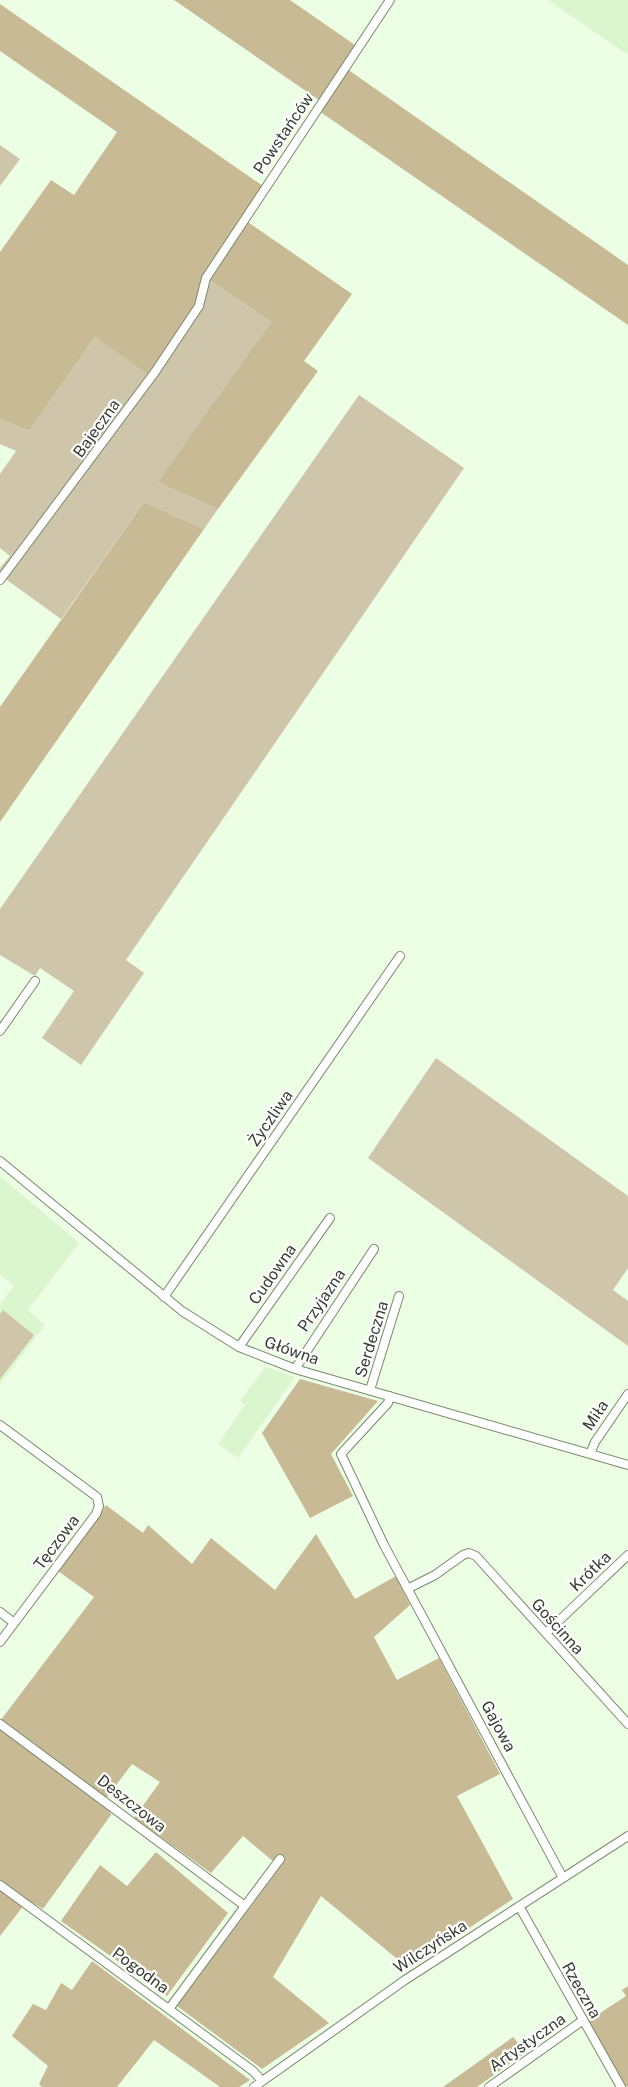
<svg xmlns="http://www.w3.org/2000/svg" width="628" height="2087" viewBox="0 0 628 2087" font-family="'Public Sans',sans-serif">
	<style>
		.built { fill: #dbf6ce }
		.green { fill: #cfc5aa }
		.forest { fill: #c7ba95 }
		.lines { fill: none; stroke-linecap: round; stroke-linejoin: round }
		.minor-casing { stroke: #768a6c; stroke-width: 10 }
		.minor { stroke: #fff; stroke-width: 8 }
		.labels { text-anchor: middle; stroke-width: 4.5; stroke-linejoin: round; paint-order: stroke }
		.street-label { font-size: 16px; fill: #343d30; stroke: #fff }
	</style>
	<rect width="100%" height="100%" fill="#ecfee3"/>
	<path class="built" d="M 548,0 L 628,0 L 628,55 Z
		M 0,1176 L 79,1243 L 28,1310 L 45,1325 L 0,1384 L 0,1304 L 14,1286 L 0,1274 Z
		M 265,1367 L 295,1377 L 238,1458 L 218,1444 L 245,1405 L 240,1401 Z"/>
	<path class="green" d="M 0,145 L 20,159 L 0,186 Z
		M 205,277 L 271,322 L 159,482 L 218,509 L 204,529 L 144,502 L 61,619 L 0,575 L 0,568 L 10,556 L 0,548 L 0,474 L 16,451 L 0,444 L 0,419 L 29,431 L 95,337 L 197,304 L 199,286 Z
		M 359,395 L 464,468 L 126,960 L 144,973 L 81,1065 L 42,1038 L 74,991 L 40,968 L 35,976 L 0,955 L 0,909 Z
		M 436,1058 L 628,1196 L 628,1268 L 613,1290 L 628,1301 L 628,1346 L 368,1158 Z
		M 3,1310 L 34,1335 L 0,1379 L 0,1314 Z"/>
	<path class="forest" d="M 174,0 L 290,0 L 355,45 L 319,100 Z
		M 0,4 L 263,186 L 242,218 L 352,294 L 304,361 L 318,371 L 218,509 L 158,482 L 271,322 L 205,277 L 199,286 L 197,304 L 148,374 L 95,337 L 29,431 L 0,419 L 0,252 L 51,180 L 74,195 L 117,132 L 0,51 Z
		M 347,69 L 628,265 L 628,325 L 319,111 Z
		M 144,502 L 204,529 L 0,822 L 0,707 Z
		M 300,1379 L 378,1401 L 331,1454 L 353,1496 L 310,1518 L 262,1433 Z
		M 106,1505 L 143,1533 L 148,1525 L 192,1564 L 211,1538 L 275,1590 L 316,1534 L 355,1599 L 396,1576 L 410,1605 L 374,1637 L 397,1680 L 439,1658 L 500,1774 L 457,1796 L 513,1899 L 408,1968 L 321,1896 L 273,1977 L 329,2023 L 262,2069 L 177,2006 L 280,1867 L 243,1836 L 211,1873 L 134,1818 L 160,1782 L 132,1764 L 107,1797 L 111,1815 L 43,1909 L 28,1900 L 0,1936 L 0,1721 L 94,1597 L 58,1571 Z
		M 156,1852 L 228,1913 L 167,1996 L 61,1921 L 100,1865 L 127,1886 Z
		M 92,1961 L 250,2080 L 239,2087 L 220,2087 L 154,2040 L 117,2087 L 42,2087 L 39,2084 L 48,2066 L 12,2036 L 33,2004 L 46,2010 L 61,1983 L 72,1990 Z
		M 628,1986 L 628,2087 L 625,2086 L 585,2023 L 626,1996 L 622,1990 Z
		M 513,2037 L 526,2052 L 477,2087 L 443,2087 Z"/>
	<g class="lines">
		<defs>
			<path id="minor" d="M 0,580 L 155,372 L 199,306 L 206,278 L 390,0
				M 0,1031 L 35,981
				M 0,1161 L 182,1311 L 239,1347 L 295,1369 L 628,1465
				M 164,1297 L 400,956
				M 239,1347 L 330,1218
				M 295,1369 L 374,1249
				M 370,1390 L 399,1296
				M 390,1396 L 388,1403 L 341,1454 L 384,1545 L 563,1878
				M 0,1425 L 97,1497 L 99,1506 L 96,1514 L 0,1642
				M 590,1454 L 595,1442 L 628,1394
				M 409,1588 L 435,1575 L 463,1555 L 469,1553 L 476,1556 L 628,1724
				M 0,1612 L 14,1623
				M 546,1633 L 628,1555
				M 0,1724 L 245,1906 L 169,2009
				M 0,1885 L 253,2071 L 262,2081
				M 245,1906 L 280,1859
				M 519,1906 L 621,2087
				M 254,2087 L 405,1980 L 628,1836
				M 489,2087 L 582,2021"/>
		</defs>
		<use href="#minor" class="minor-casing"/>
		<use href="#minor" class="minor"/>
	</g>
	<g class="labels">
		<g class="street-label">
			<text transform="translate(283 133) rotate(-56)" y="6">Powstańców</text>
			<text transform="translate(96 428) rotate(-54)" y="6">Bajeczna</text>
			<text transform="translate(270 1118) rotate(-55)" y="6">Życzliwa</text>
			<text transform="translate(272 1274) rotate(-55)" y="6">Cudowna</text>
			<text transform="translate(321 1300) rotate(-56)" y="6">Przyjazna</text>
			<text transform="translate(371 1339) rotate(-73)" y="6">Serdeczna</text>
			<text transform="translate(292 1350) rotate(19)" y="6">Główna</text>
			<text transform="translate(595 1415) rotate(-56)" y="6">Miła</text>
			<text transform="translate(56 1542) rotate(-53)" y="6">Tęczowa</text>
			<text transform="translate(590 1571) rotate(-44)" y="6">Krótka</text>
			<text transform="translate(558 1626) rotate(48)" y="6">Gościnna</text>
			<text transform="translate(499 1726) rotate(62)" y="6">Gajowa</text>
			<text transform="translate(132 1803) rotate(38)" y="6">Deszczowa</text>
			<text transform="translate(430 1946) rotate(-33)" y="6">Wilczyńska</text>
			<text transform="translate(141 1970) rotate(36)" y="6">Pogodna</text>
			<text transform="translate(582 1990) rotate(60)" y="6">Rzeczna</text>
			<text transform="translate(527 2042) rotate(-35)" y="6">Artystyczna</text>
		</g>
	</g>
</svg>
